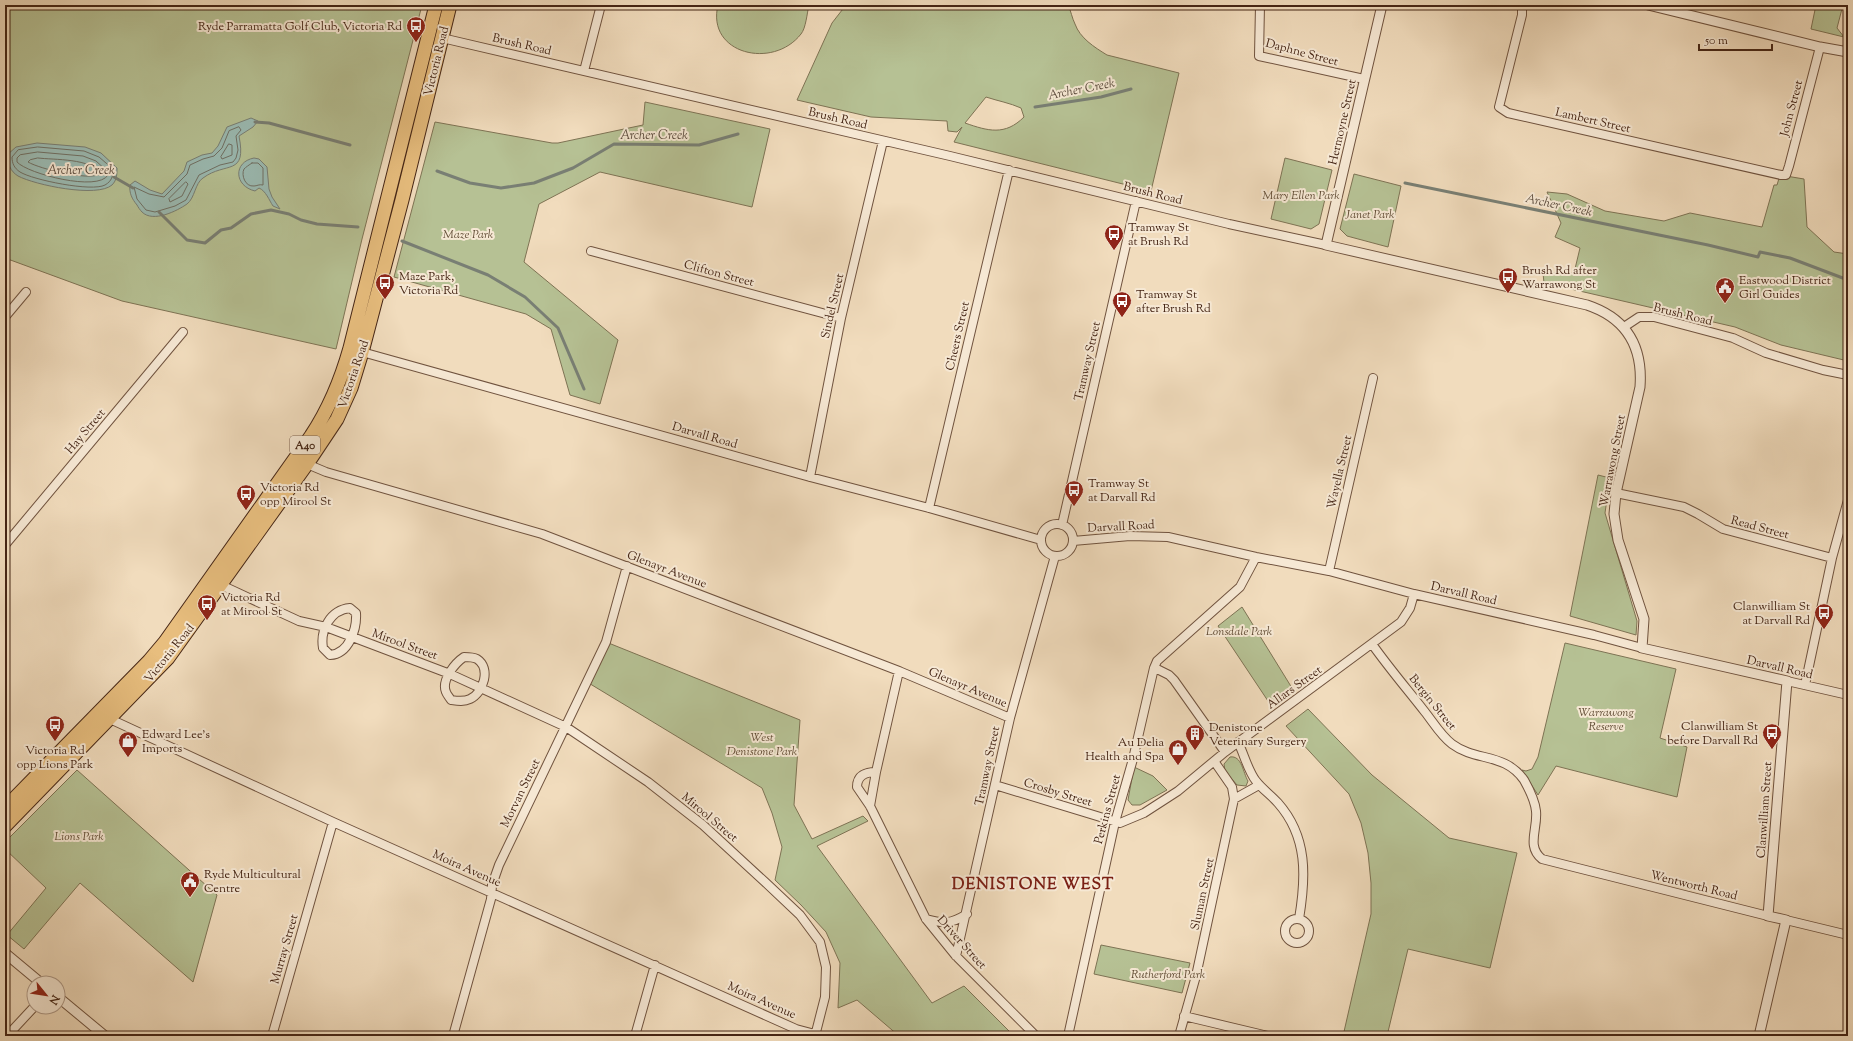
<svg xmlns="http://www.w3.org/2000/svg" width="1853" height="1041" viewBox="0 0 1853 1041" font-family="'Sorts Mill Goudy',serif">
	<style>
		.green { fill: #b6c194; stroke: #7e7354; fill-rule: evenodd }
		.water { fill: #9bbbb3; stroke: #797f74 }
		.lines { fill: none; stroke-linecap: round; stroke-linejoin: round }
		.shore { stroke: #707064; stroke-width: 1 }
		.stream { stroke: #797f74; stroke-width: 3 }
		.minor-casing { stroke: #70533f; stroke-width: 10 }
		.tertiary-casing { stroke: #70533f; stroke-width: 11 }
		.trunk-casing { stroke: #452515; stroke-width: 15 }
		.minor { stroke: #f6e8d4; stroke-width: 8 }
		.tertiary { stroke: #f6e8d4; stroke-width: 9 }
		.trunk { stroke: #e8be7e; stroke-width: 13 }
		.labels { text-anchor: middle; stroke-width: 4; stroke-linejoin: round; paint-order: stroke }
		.shield { fill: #f6e8d4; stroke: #7a604e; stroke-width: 1 }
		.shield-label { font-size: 11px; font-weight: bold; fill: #452515 }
		.poi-label { font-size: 12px; fill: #452515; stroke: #f6e8d4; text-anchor: start }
		.street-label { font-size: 12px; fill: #452515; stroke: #f6e8d4 }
		.park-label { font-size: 12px; font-style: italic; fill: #614c35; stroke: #f6e8d4 }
		.water-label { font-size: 13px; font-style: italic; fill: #5a4a3c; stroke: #f6e8d4 }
		.district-label { font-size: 16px; font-weight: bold; letter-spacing: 1px; fill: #7a1f14; stroke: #f6e8d4 }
	</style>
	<rect width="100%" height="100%" fill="#f1dcbd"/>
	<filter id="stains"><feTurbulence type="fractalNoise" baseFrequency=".005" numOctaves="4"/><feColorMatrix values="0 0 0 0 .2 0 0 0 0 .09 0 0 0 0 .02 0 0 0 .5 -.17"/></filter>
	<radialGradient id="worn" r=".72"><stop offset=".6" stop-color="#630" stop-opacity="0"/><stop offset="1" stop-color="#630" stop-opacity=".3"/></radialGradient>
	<path class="green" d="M 5,5 L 422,5 L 362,239 L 336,349 L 122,301 L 5,258 Z
		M 718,5 L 809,5 C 807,13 806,28 801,34 C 773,70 706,54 718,5 Z
		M 846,5 L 1068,5 C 1071,11 1072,18 1075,24 C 1080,38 1094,47 1107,55 L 1179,73 L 1151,191 L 954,142 L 962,127 L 957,132 L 948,131 L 947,121 L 871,117 L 797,100 L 832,23 ZM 986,97 C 998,101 1010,103 1021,108 L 1024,117 C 1005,136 988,131 965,123 Z
		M 1816,5 L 1843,5 L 1837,28 L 1844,37 L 1811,29 Z
		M 645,102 L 770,129 L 752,207 L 600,172 L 539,204 L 524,262 L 618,340 L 600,404 L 570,395 L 551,329 L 526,314 L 394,277 L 435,122 L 552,143 L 558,143 L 643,125 Z
		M 1285,158 L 1332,170 L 1319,224 L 1311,229 L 1271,219 Z
		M 1354,174 L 1401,186 L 1388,247 L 1347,236 L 1340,229 Z
		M 1780,175 L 1804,179 L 1807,227 L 1834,252 L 1848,254 L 1848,361 L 1781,345 L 1735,327 L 1571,289 L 1571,287 L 1544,283 L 1543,273 L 1574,273 L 1580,248 L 1555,237 L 1561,223 L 1547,192 L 1567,194 L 1605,211 L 1664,221 L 1690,213 L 1762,227 L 1774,185 L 1777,185 Z
		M 1598,475 L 1610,478 L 1605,513 L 1637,621 L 1636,635 L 1570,616 Z
		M 1242,607 L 1292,688 L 1270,704 L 1218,626 Z
		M 606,642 L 800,720 L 794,805 L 812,839 L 863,816 L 868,821 L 817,846 L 932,1003 L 964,986 L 1014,1036 L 899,1036 L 857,1000 L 838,1008 L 840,963 L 826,932 L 801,905 L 775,880 L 782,847 L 772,813 L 762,788 L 587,682 Z
		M 1565,643 L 1676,669 L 1660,738 L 1687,747 L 1677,797 L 1556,766 L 1538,795 L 1522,770 L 1526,771 L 1532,769 L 1538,757 Z
		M 1308,709 L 1372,775 L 1449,838 L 1517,853 L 1490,968 L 1408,949 L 1387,1036 L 1343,1036 L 1371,914 L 1371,883 L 1368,853 L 1361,823 L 1349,794 L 1286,726 Z
		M 1230,757 C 1242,755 1243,773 1248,781 L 1246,786 L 1237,785 L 1225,771 L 1224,764 Z
		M 1134,767 L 1153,776 L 1167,790 L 1140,805 L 1132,805 L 1128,800 Z
		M 77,770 L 217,895 L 193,982 L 80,883 L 24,949 L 7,935 L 46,888 L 5,849 L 5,842 Z
		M 1101,945 L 1190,963 L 1182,993 L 1094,974 Z"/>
	<path class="water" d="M 251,118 L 258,121 L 253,127 L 239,136 C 247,177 226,161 203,178 C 195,183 195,198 187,204 C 177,211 153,223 142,212 C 140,210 138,207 137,205 C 132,199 129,193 130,185 L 135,181 L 150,190 L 162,194 L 184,171 L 187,162 L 202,155 L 212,153 L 218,146 L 227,127 Z
		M 37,143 L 85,147 L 101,153 L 117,168 C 117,174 117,180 112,185 C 97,198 35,185 18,176 C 10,171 8,164 7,155 L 16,147 Z
		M 254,158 L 259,159 L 267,167 L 269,189 L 272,197 L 280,209 L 273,206 C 269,200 266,191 259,188 L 255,191 C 234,186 233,162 254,158 Z"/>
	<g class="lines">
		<path class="shore" d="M 239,127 L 241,130 L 236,136 L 238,150 L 236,158 L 233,162 L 220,165 L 199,175 L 186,200 L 175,206 L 155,212 L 146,210 L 137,199 L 134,187 L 149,194 L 164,197 L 187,174 L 190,165 L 203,159 L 214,156 L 222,148 L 229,131 Z
			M 229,144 L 232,145 L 232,155 L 222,159 L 221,157 Z
			M 38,147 L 84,151 L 99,157 L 113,169 C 113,176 112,181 105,185 C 92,192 33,180 20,172 C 14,168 12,163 12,157 L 18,150 Z
			M 38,152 L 83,156 L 96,161 L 107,171 L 108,175 C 98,192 28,174 17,162 L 17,158 L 20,155 Z
			M 38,158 C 54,160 92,158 100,174 C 89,181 40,169 28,162 L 30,160 Z
			M 252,163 L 258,163 L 263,168 L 263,185 C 259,184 257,186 254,186 C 245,187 241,175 244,169 C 246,167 249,165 252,163 Z
			M 186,182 L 188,184 L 182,196 L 170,202 L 169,199 Z"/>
		<path class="stream" d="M 1035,107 L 1101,97 L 1131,89
			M 255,122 L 269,123 L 350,145
			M 437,171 L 470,183 L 501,188 L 534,183 L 573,168 L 614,144 L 699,145 L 738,134
			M 114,177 L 133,188
			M 1405,183 L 1708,245 L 1758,257 L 1760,252 L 1790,258 L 1848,280
			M 159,212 L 187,240 L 205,243 L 221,230 L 231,228 L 251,214 L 271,210 L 289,214 L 301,220 L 317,224 L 358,227
			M 402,241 L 488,275 L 525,297 L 558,328 L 584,389"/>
		<defs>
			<path id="minor" d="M 1260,5 L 1259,56 L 1364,79
				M 1522,5 L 1522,15 L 1499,107 L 1508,113 L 1781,175 L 1786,175 L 1789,166 L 1820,47
				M 442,38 L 950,156 L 1229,224 L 1326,245
				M 584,71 L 601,5
				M 591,251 L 841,318
				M 5,317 L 26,292
				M 1624,327 L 1639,317 L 1654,317 L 1733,338 L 1766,353 L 1823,370 L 1848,375
				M 362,352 L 810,477 L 929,508 L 1041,540
				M 307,464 L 326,472 L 542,534 L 899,671 L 1010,718
				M 810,477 L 841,318 L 883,141
				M 1616,493 L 1684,507 L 1698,514 L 1723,529 L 1832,558
				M 929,508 L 1009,170
				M1041 540a16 16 0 1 1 32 0a16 16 0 1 1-32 0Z
				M 1062,525 L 1136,201
				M 1073,541 L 1130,536 L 1168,537 L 1256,557 L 1329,571 L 1414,594 L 1594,635 L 1642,648
				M 5,545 L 183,332
				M 1329,571 L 1373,378
				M 221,585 L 299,621 L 326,627 L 450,674 L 566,727 L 648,782 L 703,825 L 765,882 L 800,915 L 820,942 L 826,967 L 825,997 L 815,1036
				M 350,608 L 356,613 C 357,629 349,654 330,655 L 323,648 C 320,630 330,610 350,608 Z
				M 1372,644 C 1389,668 1407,689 1425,712 C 1433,722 1441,736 1452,744 C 1476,762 1504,752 1524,780 C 1529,789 1535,801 1536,811 C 1538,829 1526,846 1542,859 L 1768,916
				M 464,657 C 468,657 473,657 477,659 C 491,668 484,692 470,699 C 464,702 458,701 451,700 C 450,698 447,695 446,692 C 441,680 455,663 464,657 Z
				M 1155,668 L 1169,675 L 1174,680 L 1225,752
				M 1787,681 L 1848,695
				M 1805,685 L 1832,558 L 1848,500
				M 110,719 L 333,822 L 796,1029 L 815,1034
				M 1238,742 C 1244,754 1248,771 1256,781 C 1262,789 1271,795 1278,803 C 1308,837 1306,877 1299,919
				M 876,772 C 866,772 857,775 857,787 L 870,806 L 926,919 L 956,956 L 1036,1036
				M 995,785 L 1120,823 L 1144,813 L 1178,791 L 1225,752 L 1401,622 L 1410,608 L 1414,594
				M 1234,799 L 1259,785
				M 870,806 L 876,772 L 899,671
				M1285 931a12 12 0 1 1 24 0a12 12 0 1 1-24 0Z
				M 926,919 C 944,924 951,924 967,914
				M 1786,920 L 1848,935
				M 956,956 L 1010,718 L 1055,556
				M 1184,1016 L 1268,1036
				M 7,1036 L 34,1007
				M 272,1036 L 333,822
				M 453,1036 L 491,899 L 492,885 L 499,865 L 606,642 L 627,566
				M 635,1036 L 655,965
				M 1068,1036 L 1115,822 L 1133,759 L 1154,668 L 1157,661 L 1240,587 L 1256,557
				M 1179,1036 L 1196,976 L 1234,799 L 1232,787 L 1214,761"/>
			<path id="tertiary" d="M 1382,5 L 1326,245 L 1587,305 C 1626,318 1643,346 1640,387 L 1616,493 L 1614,514 L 1618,540 L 1644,619 L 1642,648 L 1787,681 L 1768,916 L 1786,920 L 1759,1036
				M 1648,5 L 1820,47 L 1848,52
				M 5,953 L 41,983
				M 58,997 L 105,1036"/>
			<path id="trunk" d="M 5,808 L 149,661 L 165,642 L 311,436 C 329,409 341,380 350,348 L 436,5
				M 5,826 L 168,658 L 307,464 L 337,419 L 351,388 L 362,352 L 402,200 L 450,5"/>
		</defs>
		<use href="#minor" class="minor-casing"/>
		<use href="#tertiary" class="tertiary-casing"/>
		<use href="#trunk" class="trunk-casing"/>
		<use href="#minor" class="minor"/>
		<use href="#tertiary" class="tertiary"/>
		<use href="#trunk" class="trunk"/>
	</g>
	<defs>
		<symbol id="bus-pin" viewBox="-11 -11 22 30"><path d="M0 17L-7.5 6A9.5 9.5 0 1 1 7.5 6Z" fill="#8f2418" stroke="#f6e8d4"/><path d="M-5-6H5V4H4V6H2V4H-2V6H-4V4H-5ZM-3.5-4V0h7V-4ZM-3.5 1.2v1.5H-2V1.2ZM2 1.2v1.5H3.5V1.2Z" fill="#fff"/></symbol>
		<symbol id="civic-pin" viewBox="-11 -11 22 30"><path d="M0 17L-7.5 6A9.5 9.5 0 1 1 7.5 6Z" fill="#8f2418" stroke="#f6e8d4"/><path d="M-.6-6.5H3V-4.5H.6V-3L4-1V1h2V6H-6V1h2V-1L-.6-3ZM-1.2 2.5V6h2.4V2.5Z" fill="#fff"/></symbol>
		<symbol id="building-pin" viewBox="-11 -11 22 30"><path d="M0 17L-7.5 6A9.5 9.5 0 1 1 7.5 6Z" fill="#8f2418" stroke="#f6e8d4"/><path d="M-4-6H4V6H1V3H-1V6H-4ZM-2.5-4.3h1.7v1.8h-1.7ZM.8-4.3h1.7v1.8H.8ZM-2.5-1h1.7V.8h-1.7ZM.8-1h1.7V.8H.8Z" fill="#fff"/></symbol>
		<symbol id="shop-pin" viewBox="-11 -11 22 30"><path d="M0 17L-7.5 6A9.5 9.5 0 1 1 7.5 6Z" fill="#8f2418" stroke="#f6e8d4"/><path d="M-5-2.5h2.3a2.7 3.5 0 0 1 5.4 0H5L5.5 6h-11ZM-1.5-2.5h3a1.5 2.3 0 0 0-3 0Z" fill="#fff"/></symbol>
	</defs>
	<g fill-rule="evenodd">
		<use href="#bus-pin" x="405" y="15" width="22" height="30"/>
		<use href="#bus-pin" x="1103" y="223" width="22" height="30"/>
		<use href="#bus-pin" x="1497" y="266" width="22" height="30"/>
		<use href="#bus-pin" x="374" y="272" width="22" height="30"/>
		<use href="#civic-pin" x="1714" y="276" width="22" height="30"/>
		<use href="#bus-pin" x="1111" y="290" width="22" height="30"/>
		<use href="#bus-pin" x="1063" y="479" width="22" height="30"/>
		<use href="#bus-pin" x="235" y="483" width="22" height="30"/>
		<use href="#bus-pin" x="196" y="593" width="22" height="30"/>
		<use href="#bus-pin" x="1813" y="602" width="22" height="30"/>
		<use href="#bus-pin" x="44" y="714" width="22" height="30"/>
		<use href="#bus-pin" x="1761" y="722" width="22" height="30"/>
		<use href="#building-pin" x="1184" y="723" width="22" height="30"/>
		<use href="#shop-pin" x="117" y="730" width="22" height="30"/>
		<use href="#shop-pin" x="1167" y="738" width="22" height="30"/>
		<use href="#civic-pin" x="179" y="870" width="22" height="30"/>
	</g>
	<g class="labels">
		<rect class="shield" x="290" y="436" width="30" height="18" rx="3"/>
		<g class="shield-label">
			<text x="305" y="449">A40</text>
		</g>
		<g class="poi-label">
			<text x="402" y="30" text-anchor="end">Ryde Parramatta Golf Club, Victoria Rd</text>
			<text x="1128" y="231">Tramway St<tspan x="1128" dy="14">at Brush Rd</tspan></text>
			<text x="1522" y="274">Brush Rd after<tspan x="1522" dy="14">Warrawong St</tspan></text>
			<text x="399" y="280">Maze Park,<tspan x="399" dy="14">Victoria Rd</tspan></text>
			<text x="1739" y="284">Eastwood District<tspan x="1739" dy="14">Girl Guides</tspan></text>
			<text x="1136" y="298">Tramway St<tspan x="1136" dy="14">after Brush Rd</tspan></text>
			<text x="1088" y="487">Tramway St<tspan x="1088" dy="14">at Darvall Rd</tspan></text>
			<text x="260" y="491">Victoria Rd<tspan x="260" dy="14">opp Mirool St</tspan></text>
			<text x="221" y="601">Victoria Rd<tspan x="221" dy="14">at Mirool St</tspan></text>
			<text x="1810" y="610" text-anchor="end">Clanwilliam St<tspan x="1810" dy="14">at Darvall Rd</tspan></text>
			<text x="1758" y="730" text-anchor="end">Clanwilliam St<tspan x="1758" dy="14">before Darvall Rd</tspan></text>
			<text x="1209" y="731">Denistone<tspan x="1209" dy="14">Veterinary Surgery</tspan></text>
			<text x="142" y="738">Edward Lee's<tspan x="142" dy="14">Imports</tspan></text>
			<text x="1164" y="746" text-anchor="end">Au Delia<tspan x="1164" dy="14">Health and Spa</tspan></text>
			<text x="55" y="754" text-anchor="middle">Victoria Rd<tspan x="55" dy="14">opp Lions Park</tspan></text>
			<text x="204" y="878">Ryde Multicultural<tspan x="204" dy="14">Centre</tspan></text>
		</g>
		<g class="street-label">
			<text transform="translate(522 44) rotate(13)" y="4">Brush Road</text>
			<text transform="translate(1302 52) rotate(15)" y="4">Daphne Street</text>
			<text transform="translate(436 61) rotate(-76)" y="4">Victoria Road</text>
			<text transform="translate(1791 108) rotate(-75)" y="4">John Street</text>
			<text transform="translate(838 118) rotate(13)" y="4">Brush Road</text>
			<text transform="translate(1593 120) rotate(13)" y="4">Lambert Street</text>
			<text transform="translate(1342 122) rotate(-77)" y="4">Hermoyne Street</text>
			<text transform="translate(1153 193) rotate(14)" y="4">Brush Road</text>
			<text transform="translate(719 273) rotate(15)" y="4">Clifton Street</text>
			<text transform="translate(832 306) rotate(-77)" y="4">Sindel Street</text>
			<text transform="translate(1683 314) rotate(14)" y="4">Brush Road</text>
			<text transform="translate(957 336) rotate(-77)" y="4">Cheers Street</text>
			<text transform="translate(1087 361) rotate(-77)" y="4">Tramway Street</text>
			<text transform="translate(353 374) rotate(-71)" y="4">Victoria Road</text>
			<text transform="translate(85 431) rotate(-50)" y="4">Hay Street</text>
			<text transform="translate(705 435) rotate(16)" y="4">Darvall Road</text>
			<text transform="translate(1612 461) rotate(-79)" y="4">Warrawong Street</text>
			<text transform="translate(1339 472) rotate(-77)" y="4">Wayella Street</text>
			<text transform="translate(1121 526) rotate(-3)" y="4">Darvall Road</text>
			<text transform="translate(1760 527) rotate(15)" y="4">Read Street</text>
			<text transform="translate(667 569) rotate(21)" y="4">Glenayr Avenue</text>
			<text transform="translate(1464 593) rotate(13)" y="4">Darvall Road</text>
			<text transform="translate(405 644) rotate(20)" y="4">Mirool Street</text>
			<text transform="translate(169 653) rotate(-51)" y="4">Victoria Road</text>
			<text transform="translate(1780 667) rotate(13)" y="4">Darvall Road</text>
			<text transform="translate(968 687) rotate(23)" y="4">Glenayr Avenue</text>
			<text transform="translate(1294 687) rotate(-36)" y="4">Allars Street</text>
			<text transform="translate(1433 702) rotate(51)" y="4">Bergin Street</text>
			<text transform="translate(987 766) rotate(-78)" y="4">Tramway Street</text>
			<text transform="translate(1058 792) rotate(17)" y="4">Crosby Street</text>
			<text transform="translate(520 793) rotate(-64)" y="4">Morvan Street</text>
			<text transform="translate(1107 809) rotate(-75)" y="4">Perkins Street</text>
			<text transform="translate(1764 810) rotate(-86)" y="4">Clanwilliam Street</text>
			<text transform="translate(710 817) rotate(40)" y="4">Mirool Street</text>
			<text transform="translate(467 868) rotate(24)" y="4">Moira Avenue</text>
			<text transform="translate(1694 885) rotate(14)" y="4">Wentworth Road</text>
			<text transform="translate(1202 894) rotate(-78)" y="4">Sluman Street</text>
			<text transform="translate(962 942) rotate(48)" y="4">Driver Street</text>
			<text transform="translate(284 949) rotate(-74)" y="4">Murray Street</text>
			<text transform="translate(762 1000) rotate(24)" y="4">Moira Avenue</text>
		</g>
		<g class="park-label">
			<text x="1301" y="199">Mary Ellen Park</text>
			<text x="1370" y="218">Janet Park</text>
			<text x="468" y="238">Maze Park</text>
			<text x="1239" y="635">Lonsdale Park</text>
			<text x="1606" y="716">Warrawong<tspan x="1606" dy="14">Reserve</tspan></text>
			<text x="762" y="741">West<tspan x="762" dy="14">Denistone Park</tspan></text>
			<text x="79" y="840">Lions Park</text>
			<text x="1168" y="978">Rutherford Park</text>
		</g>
		<g class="water-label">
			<text transform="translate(1081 88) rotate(-11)" y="5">Archer Creek</text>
			<text x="654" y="139">Archer Creek</text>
			<text x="81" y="174">Archer Creek</text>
			<text transform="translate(1559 204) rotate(12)" y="5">Archer Creek</text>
		</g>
		<g class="district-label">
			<text x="1033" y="889">DENISTONE WEST</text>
		</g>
	</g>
	<rect width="1853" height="1041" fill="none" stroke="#f1dcbd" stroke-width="20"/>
	<rect x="6" y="6" width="1841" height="1029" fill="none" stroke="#452515" stroke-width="2"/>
	<rect x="10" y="10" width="1833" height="1021" fill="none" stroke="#452515"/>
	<g transform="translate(46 995) rotate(120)"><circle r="19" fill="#f6e8d4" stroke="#af9a88"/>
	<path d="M0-3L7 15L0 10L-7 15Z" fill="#8f2418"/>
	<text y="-6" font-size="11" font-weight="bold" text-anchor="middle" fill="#452515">N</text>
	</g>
	<path d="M1699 44v6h73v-6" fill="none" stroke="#452515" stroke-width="2"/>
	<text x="1705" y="44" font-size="12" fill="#452515" stroke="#f6e8d4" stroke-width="3" paint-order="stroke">50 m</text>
	<rect width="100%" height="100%" filter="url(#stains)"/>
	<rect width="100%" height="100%" fill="url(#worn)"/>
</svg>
